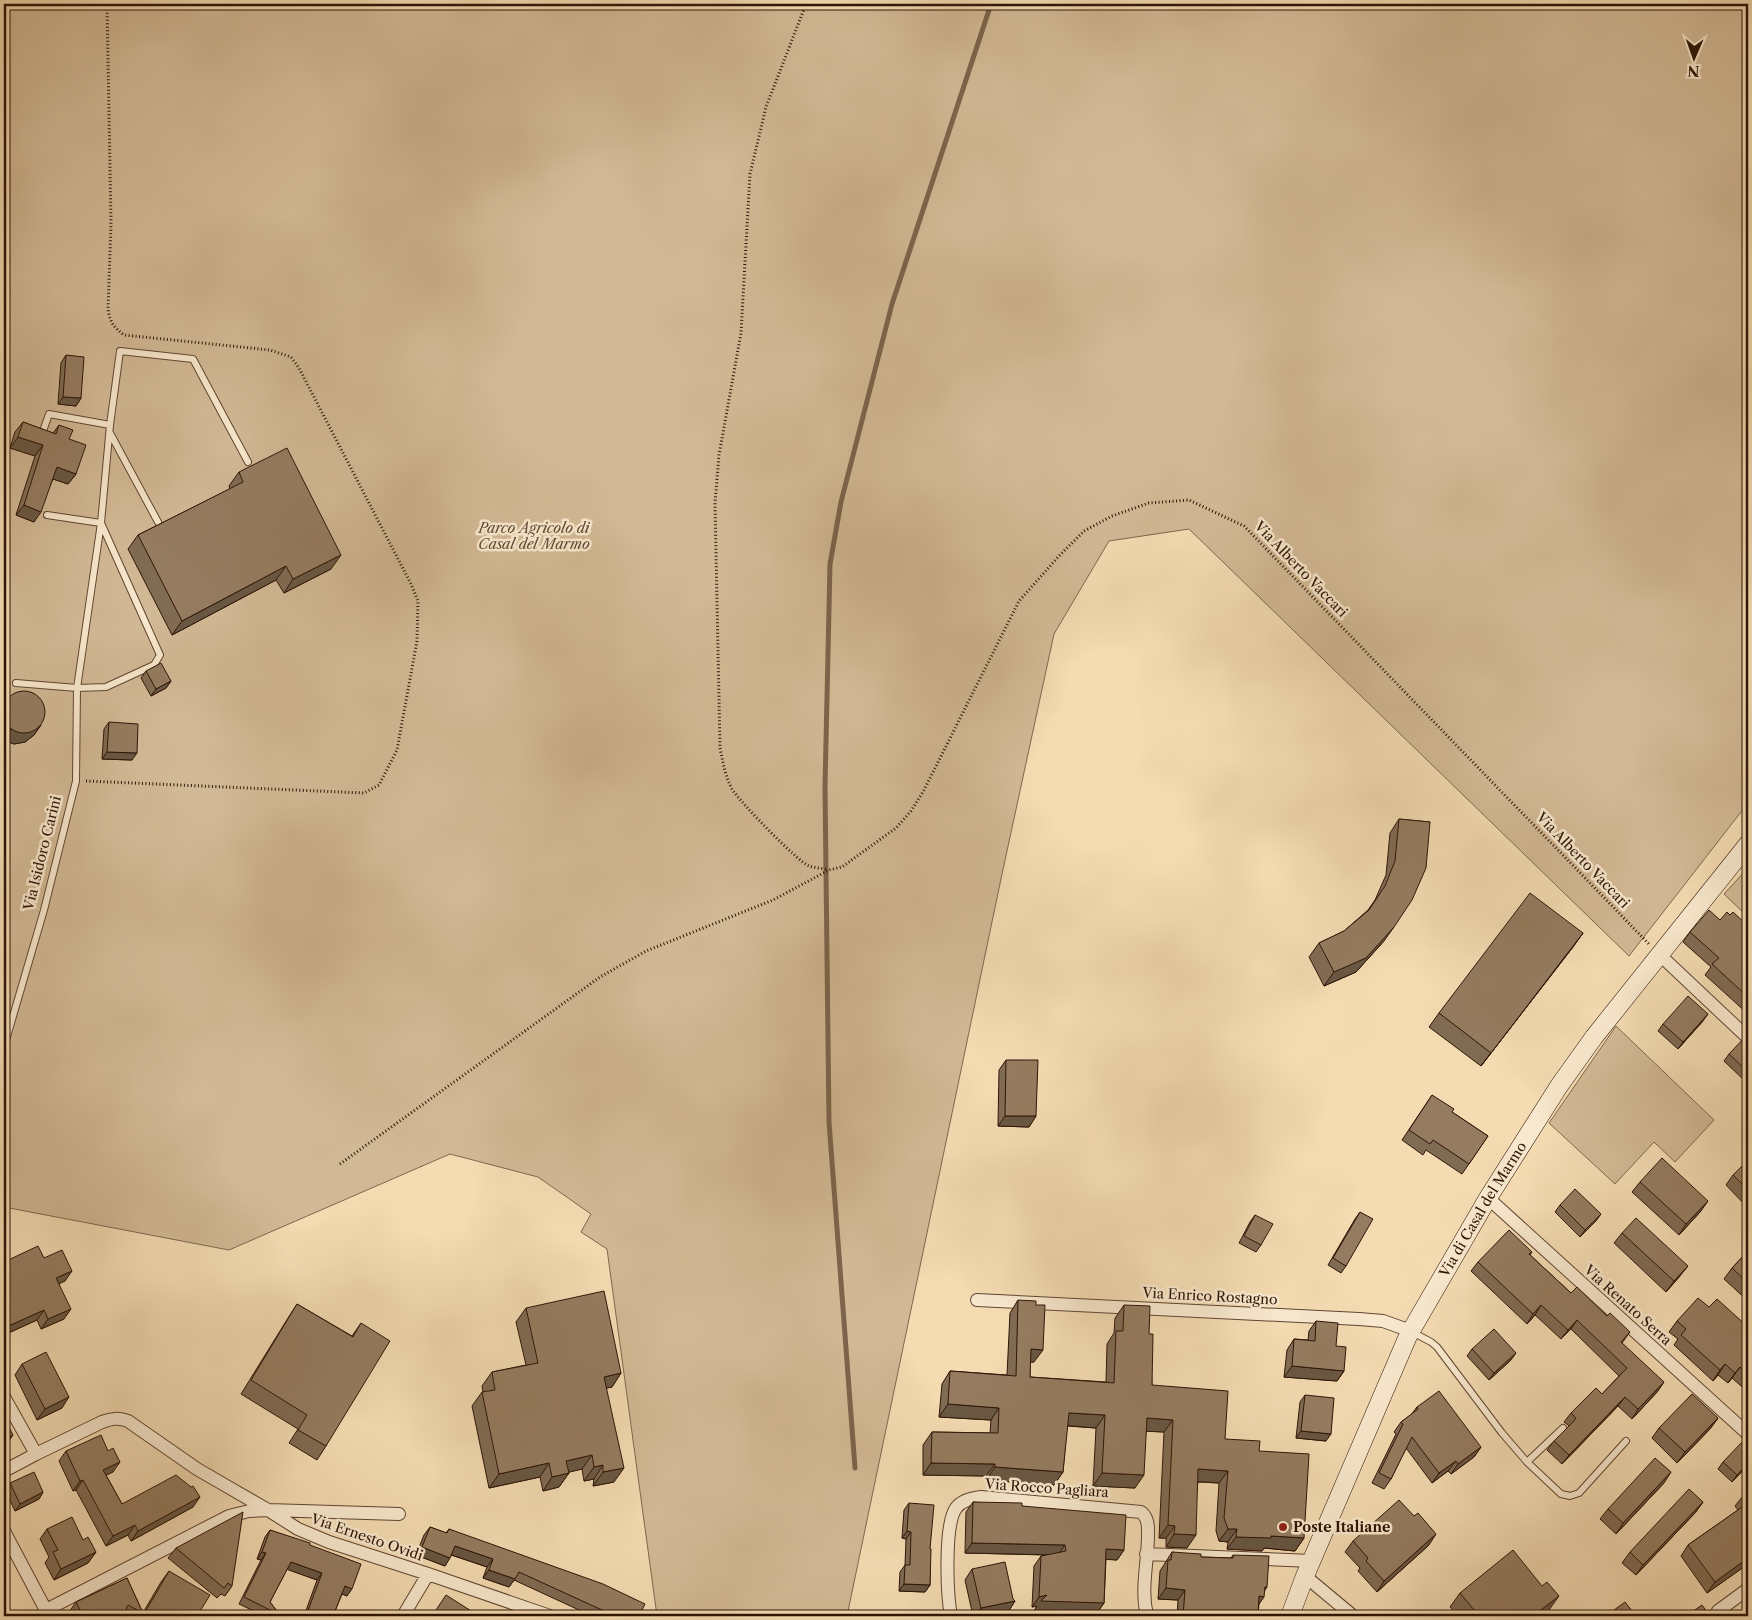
<svg xmlns="http://www.w3.org/2000/svg" width="1752" height="1620" viewBox="0 0 1752 1620" font-family="'Libre Caslon Text',serif">
	<style>
		.green { fill: #d2b995; stroke: #80674e }
		.lines { fill: none; stroke-linecap: round; stroke-linejoin: round }
		.stream { stroke: #7d644b; stroke-width: 5 }
		.service-casing { stroke: #604632; stroke-width: 8 }
		.minor-casing { stroke: #604632; stroke-width: 14 }
		.secondary-casing { stroke: #2e1507; stroke-width: 19 }
		.path { stroke: #2e1507; stroke-width: 3; stroke-dasharray: 1 2.5; stroke-linecap: butt }
		.service { stroke: #f8e8cd; stroke-width: 6 }
		.minor { stroke: #f8e8cd; stroke-width: 12 }
		.secondary { stroke: #f8e8cd; stroke-width: 18 }
		.wall { fill: #806b53; stroke: #2e1507 }
		.shaded-wall { fill: #685743; stroke: #2e1507 }
		.building { fill: #957c60; stroke: #2e1507 }
		.poi-dot { fill: #8f2418; stroke: #f8e8cd; stroke-width: 2 }
		.labels { text-anchor: middle; stroke-width: 5; stroke-linejoin: round; paint-order: stroke }
		.park-label { font-size: 14px; font-style: italic; fill: #5f4632; stroke: #f8e8cd }
		.street-label { font-size: 14px; fill: #2e1507; stroke: #f8e8cd }
		.poi-label { font-size: 14px; font-weight: bold; fill: #2e1507; stroke: #f8e8cd; text-anchor: start }
	</style>
	<rect width="100%" height="100%" fill="#f4dbb2"/>
	<filter id="stains"><feTurbulence type="fractalNoise" baseFrequency=".004" numOctaves="4"/><feColorMatrix values="0 0 0 0 .2 0 0 0 0 .09 0 0 0 0 .02 0 0 0 .5 -.17"/></filter>
	<radialGradient id="worn" r=".72"><stop offset=".6" stop-color="#630" stop-opacity="0"/><stop offset="1" stop-color="#630" stop-opacity=".3"/></radialGradient>
	<path class="green" d="M 4,4 L 1748,4 L 1748,803 L 1629,956 L 1189,529 L 1109,541 L 1054,634 L 1002,874 L 847,1616 L 657,1616 L 607,1249 L 581,1232 L 591,1214 L 538,1177 L 450,1154 L 229,1250 L 4,1207 Z
		M 1748,868 L 1748,917 L 1724,894 Z
		M 1616,1026 L 1714,1120 L 1675,1162 L 1654,1142 L 1615,1184 L 1549,1123 Z"/>
	<g class="lines">
		<path class="stream" d="M 855,1468 L 829,1122 L 825,787 L 830,564 L 841,502 L 892,304 L 991,4"/>
		<defs>
			<path id="service" d="M 110,433 L 158,522
				M 42,434 L 49,414 L 110,425
				M 16,683 L 77,688 L 106,687 L 154,665 L 160,655 L 101,523 L 47,515
				M 4,1047 L 44,910 L 76,781 L 77,688 L 101,523 L 110,425 L 120,351 L 193,359 L 248,462
				M 1412,1332 L 1431,1342 L 1437,1347 L 1502,1433 L 1527,1462 L 1561,1494 L 1570,1496 L 1579,1493 L 1626,1441
				M 1527,1462 L 1563,1428"/>
			<path id="minor" d="M 1660,955 L 1748,1038
				M 1488,1198 L 1748,1434
				M 977,1300 L 1359,1319 L 1383,1321 L 1411,1331
				M 4,1397 L 36,1454
				M 4,1471 L 36,1454 L 102,1422 C 111,1419 118,1417 128,1421 L 197,1469 L 268,1510 L 399,1514
				M 4,1531 L 49,1616
				M 1146,1554 L 1312,1561
				M 1305,1576 L 1353,1616
				M 46,1610 L 229,1516 L 249,1511 L 268,1510 L 298,1529 L 329,1542 L 428,1574 L 550,1616
				M 403,1616 L 428,1574
				M 951,1616 C 947,1595 944,1525 956,1508 C 962,1500 972,1498 981,1497 L 1141,1512 C 1146,1516 1148,1522 1148,1529 C 1149,1559 1140,1587 1147,1616
				M 1722,1616 L 1718,1611 L 1748,1589"/>
			<g id="secondary">
				<path id="s1" d="M 1290,1616 L 1305,1576 L 1408,1336 L 1488,1198 L 1559,1086 L 1594,1037 L 1748,844"/>
			</g>
		</defs>
		<use href="#service" class="service-casing"/>
		<use href="#minor" class="minor-casing"/>
		<use href="#secondary" class="secondary-casing"/>
		<path class="path" d="M 806,4 L 766,107 L 750,174 L 741,333 L 719,455 L 715,503 L 720,748 C 723,762 725,776 732,789 C 739,801 797,861 809,866 C 815,868 822,868 828,870
			M 86,781 L 364,793 L 379,785 L 397,750 L 417,641 L 418,601 L 411,584 L 299,368 L 291,357 L 270,350 L 124,335 C 114,327 110,323 108,309 L 111,224 L 107,4
			M 340,1164 L 600,977 L 646,951 L 773,900 L 829,870 L 842,867 L 896,828 L 911,811 L 923,792 L 1019,601 L 1059,556 L 1084,531 L 1112,516 L 1149,503 L 1189,500 L 1244,526 L 1649,944"/>
		<use href="#service" class="service"/>
		<use href="#minor" class="minor"/>
		<use href="#secondary" class="secondary"/>
	</g>
	<path class="wall" d="M 66,355 L 81,398 L 76,406 L 58,404 L 61,363 Z
		M 23,422 L 53,433 L 59,425 L 69,439 L 76,474 L 68,484 L 53,479 L 34,522 L 16,515 L 35,456 L 10,448 L 15,432 Z
		M 239,472 L 331,569 L 284,593 L 276,580 L 172,635 L 128,549 L 138,535 L 230,489 L 229,486 Z
		M 146,671 L 171,681 L 166,688 L 151,696 L 141,678 Z
		M 6,699 L 41,725 L 34,735 L 25,742 L 14,744 L 4,740 L 4,702 Z
		M 109,722 L 132,760 L 102,759 L 104,729 Z
		M 1399,819 L 1430,822 L 1384,941 L 1356,972 L 1324,986 L 1309,957 L 1319,943 L 1344,931 L 1368,910 L 1375,900 L 1386,875 L 1390,833 Z
		M 1730,915 L 1748,926 L 1748,1014 L 1705,975 L 1711,967 L 1683,942 L 1690,932 L 1720,920 Z
		M 1583,933 L 1573,947 L 1481,1066 L 1429,1027 L 1439,1013 Z
		M 1703,1021 L 1678,1049 L 1658,1031 L 1663,1024 Z
		M 1748,1037 L 1748,1080 L 1746,1082 L 1724,1061 L 1729,1054 Z
		M 1006,1060 L 1036,1116 L 1029,1127 L 998,1126 L 999,1070 Z
		M 1432,1095 L 1452,1112 L 1488,1136 L 1462,1174 L 1426,1150 L 1423,1155 L 1402,1140 Z
		M 1748,1160 L 1748,1208 L 1726,1185 L 1733,1175 Z
		M 1640,1182 L 1701,1211 L 1679,1235 L 1632,1192 Z
		M 1560,1205 L 1596,1221 L 1580,1237 L 1555,1212 Z
		M 1360,1212 L 1346,1266 L 1341,1273 L 1328,1265 L 1355,1219 Z
		M 1255,1215 L 1261,1245 L 1256,1252 L 1239,1243 L 1250,1222 Z
		M 1622,1233 L 1680,1276 L 1666,1292 L 1614,1243 Z
		M 1748,1251 L 1748,1301 L 1724,1279 L 1732,1268 Z
		M 1532,1252 L 1530,1255 L 1571,1293 L 1607,1316 L 1630,1332 L 1622,1343 L 1658,1391 L 1632,1419 L 1618,1406 L 1562,1464 L 1547,1450 L 1554,1441 L 1569,1426 L 1564,1422 L 1571,1413 L 1602,1394 L 1619,1376 L 1571,1329 L 1561,1339 L 1535,1315 L 1527,1324 L 1471,1271 L 1478,1262 Z
		M 44,1258 L 65,1281 L 59,1283 L 64,1319 L 41,1329 L 37,1320 L 4,1335 L 4,1260 L 4,1262 Z
		M 1018,1300 L 1034,1362 L 1030,1362 L 1030,1377 L 1106,1382 L 1107,1344 L 1114,1333 L 1115,1318 L 1124,1305 L 1149,1334 L 1152,1385 L 1225,1439 L 1259,1451 L 1304,1538 L 1295,1551 L 1264,1548 L 1262,1551 L 1227,1549 L 1228,1542 L 1219,1541 L 1216,1531 L 1219,1483 L 1198,1482 L 1187,1548 L 1166,1547 L 1166,1538 L 1159,1538 L 1164,1432 L 1146,1431 L 1135,1488 L 1093,1486 L 1096,1428 L 1067,1426 L 1063,1472 L 1054,1485 L 986,1480 L 986,1476 L 923,1475 L 923,1445 L 932,1432 L 990,1433 L 991,1420 L 939,1417 L 942,1384 L 950,1371 L 1007,1375 L 1010,1313 Z
		M 297,1304 L 352,1336 L 361,1323 L 326,1446 L 317,1460 L 289,1443 L 298,1429 L 241,1394 L 288,1318 Z
		M 1709,1307 L 1748,1327 L 1748,1339 L 1747,1341 L 1748,1343 L 1748,1392 L 1732,1378 L 1728,1383 L 1718,1375 L 1713,1381 L 1674,1345 L 1678,1339 L 1669,1332 L 1677,1321 Z
		M 526,1308 L 621,1373 L 612,1387 L 606,1388 L 614,1482 L 593,1486 L 594,1479 L 584,1481 L 582,1469 L 569,1472 L 569,1473 L 559,1487 L 543,1491 L 540,1477 L 489,1488 L 472,1406 L 482,1392 L 483,1392 L 482,1386 L 492,1372 L 526,1365 L 516,1322 Z
		M 1316,1321 L 1336,1346 L 1344,1371 L 1337,1381 L 1284,1377 L 1287,1350 L 1294,1339 L 1308,1340 L 1309,1331 Z
		M 1472,1349 L 1511,1360 L 1489,1380 L 1467,1356 Z
		M 22,1364 L 62,1408 L 37,1420 L 15,1375 Z
		M 1305,1395 L 1326,1441 L 1296,1438 L 1300,1402 Z
		M 1417,1407 L 1481,1447 L 1474,1457 L 1451,1474 L 1448,1471 L 1432,1483 L 1406,1448 L 1391,1479 L 1384,1489 L 1372,1483 L 1396,1434 L 1394,1432 L 1401,1422 L 1411,1415 Z
		M 1718,1418 L 1710,1429 L 1677,1463 L 1652,1438 L 1659,1428 Z
		M 66,1451 L 113,1472 L 106,1475 L 122,1504 L 193,1507 L 131,1541 L 128,1535 L 106,1546 L 76,1490 L 73,1491 L 59,1461 Z
		M 1723,1462 L 1748,1465 L 1732,1482 L 1718,1469 Z
		M 10,1483 L 43,1492 L 39,1499 L 15,1511 L 5,1490 Z
		M 1664,1483 L 1616,1534 L 1600,1519 L 1608,1509 Z
		M 1748,1492 L 1748,1564 L 1707,1593 L 1681,1556 L 1688,1545 L 1738,1510 L 1735,1506 L 1743,1496 Z
		M 973,1502 L 1022,1506 L 1124,1550 L 1117,1560 L 1106,1559 L 1104,1603 L 1097,1613 L 1034,1611 L 1037,1606 L 1032,1607 L 1034,1566 L 1041,1556 L 1046,1555 L 965,1553 L 966,1512 Z
		M 1703,1502 L 1695,1513 L 1636,1575 L 1622,1563 L 1630,1552 Z
		M 909,1503 L 930,1549 L 930,1585 L 925,1592 L 899,1591 L 900,1572 L 905,1565 L 906,1539 L 902,1538 L 904,1510 Z
		M 430,1527 L 446,1533 L 449,1529 L 639,1616 L 592,1616 L 514,1580 L 509,1587 L 483,1578 L 487,1567 L 451,1555 L 445,1566 L 416,1555 L 424,1535 Z
		M 47,1529 L 83,1540 L 96,1552 L 88,1563 L 54,1580 L 45,1563 L 49,1557 L 40,1539 Z
		M 270,1530 L 310,1545 L 347,1596 L 342,1594 L 333,1616 L 304,1616 L 317,1580 L 287,1569 L 270,1602 L 280,1615 L 279,1616 L 264,1616 L 239,1604 L 261,1560 L 257,1559 L 265,1537 Z
		M 1353,1541 L 1429,1545 L 1377,1592 L 1358,1571 L 1360,1568 L 1345,1552 Z
		M 176,1548 L 232,1586 L 225,1596 L 221,1594 L 217,1598 L 168,1558 Z
		M 1172,1552 L 1201,1557 L 1231,1558 L 1233,1555 L 1264,1591 L 1259,1604 L 1258,1616 L 1177,1616 L 1178,1600 L 1158,1599 L 1160,1571 Z
		M 972,1569 L 1013,1599 L 1015,1601 L 1008,1612 L 986,1616 L 973,1616 L 965,1580 Z
		M 169,1571 L 197,1616 L 141,1616 L 161,1582 Z
		M 127,1578 L 143,1613 L 141,1616 L 71,1616 L 69,1612 L 76,1602 Z
		M 1460,1593 L 1549,1610 L 1541,1616 L 1458,1616 L 1450,1607 Z
		M 1748,1605 L 1748,1613 L 1745,1609 Z"/>
	<path class="shaded-wall" d="M 63,397 L 81,398 L 76,406 L 58,404 Z
		M 18,437 L 43,445 L 35,456 L 10,448 Z
		M 57,467 L 76,474 L 68,484 L 50,478 Z
		M 24,505 L 41,512 L 34,522 L 16,515 Z
		M 341,555 L 331,569 L 284,593 L 293,579 Z
		M 286,566 L 276,580 L 172,635 L 182,621 Z
		M 171,681 L 166,688 L 151,696 L 156,689 Z
		M 41,725 L 34,735 L 25,742 L 14,744 L 4,740 L 11,729 Z
		M 107,752 L 137,753 L 132,760 L 102,759 Z
		M 1394,927 L 1384,941 L 1356,972 L 1324,986 L 1334,972 Z
		M 1583,933 L 1573,947 L 1481,1066 L 1491,1053 Z
		M 1708,1014 L 1703,1021 L 1678,1049 L 1683,1042 Z
		M 1005,1116 L 1036,1116 L 1029,1127 L 998,1126 Z
		M 1708,1201 L 1701,1211 L 1679,1235 L 1686,1224 Z
		M 1601,1214 L 1596,1221 L 1580,1237 L 1585,1230 Z
		M 1688,1266 L 1680,1276 L 1666,1292 L 1674,1281 Z
		M 72,1271 L 65,1281 L 50,1288 L 56,1278 Z
		M 1541,1305 L 1535,1315 L 1527,1324 L 1533,1314 Z
		M 71,1309 L 64,1319 L 41,1329 L 48,1319 Z
		M 44,1310 L 37,1320 L 4,1335 L 4,1328 Z
		M 1577,1320 L 1571,1329 L 1561,1339 L 1568,1330 Z
		M 1031,1349 L 1043,1350 L 1034,1362 L 1022,1362 Z
		M 1516,1353 L 1511,1360 L 1489,1380 L 1494,1373 Z
		M 1725,1364 L 1718,1375 L 1713,1381 L 1720,1370 Z
		M 1292,1366 L 1344,1371 L 1337,1381 L 1284,1377 Z
		M 1740,1367 L 1732,1378 L 1728,1383 L 1735,1373 Z
		M 621,1373 L 612,1387 L 594,1391 L 604,1377 Z
		M 1664,1382 L 1658,1391 L 1632,1419 L 1638,1409 Z
		M 69,1397 L 62,1408 L 37,1420 L 45,1409 Z
		M 1625,1397 L 1618,1406 L 1562,1464 L 1569,1455 Z
		M 948,1404 L 999,1408 L 991,1420 L 939,1417 Z
		M 1069,1413 L 1105,1415 L 1096,1428 L 1060,1425 Z
		M 1147,1418 L 1173,1420 L 1164,1432 L 1138,1431 Z
		M 1718,1418 L 1710,1429 L 1677,1463 L 1685,1452 Z
		M 1301,1431 L 1331,1434 L 1326,1441 L 1296,1438 Z
		M 13,1435 L 6,1445 L 4,1446 L 4,1440 Z
		M 1481,1447 L 1474,1457 L 1451,1474 L 1458,1464 Z
		M 592,1455 L 582,1469 L 557,1475 L 566,1461 Z
		M 1456,1461 L 1448,1471 L 1432,1483 L 1439,1473 Z
		M 120,1462 L 113,1472 L 96,1480 L 103,1470 Z
		M 549,1463 L 540,1477 L 489,1488 L 499,1474 Z
		M 931,1463 L 995,1464 L 986,1476 L 923,1475 Z
		M 1748,1463 L 1748,1465 L 1732,1482 L 1737,1475 Z
		M 603,1465 L 594,1479 L 584,1481 L 594,1467 Z
		M 995,1467 L 1063,1472 L 1054,1485 L 986,1480 Z
		M 624,1468 L 614,1482 L 593,1486 L 603,1472 Z
		M 1198,1469 L 1228,1471 L 1219,1483 L 1190,1481 Z
		M 1671,1472 L 1664,1483 L 1616,1534 L 1623,1523 Z
		M 569,1473 L 559,1487 L 543,1491 L 552,1477 Z
		M 1102,1473 L 1144,1475 L 1135,1488 L 1093,1486 Z
		M 83,1480 L 76,1490 L 73,1491 L 80,1481 Z
		M 43,1492 L 39,1499 L 15,1511 L 20,1504 Z
		M 200,1497 L 193,1507 L 131,1541 L 138,1531 Z
		M 1703,1502 L 1695,1513 L 1636,1575 L 1643,1565 Z
		M 135,1525 L 128,1535 L 106,1546 L 113,1536 Z
		M 1168,1525 L 1175,1526 L 1166,1538 L 1159,1538 Z
		M 1228,1529 L 1237,1529 L 1228,1542 L 1219,1541 Z
		M 907,1531 L 911,1532 L 906,1539 L 902,1538 Z
		M 1174,1534 L 1196,1535 L 1187,1548 L 1166,1547 Z
		M 1436,1534 L 1429,1545 L 1377,1592 L 1384,1581 Z
		M 1271,1536 L 1304,1538 L 1295,1551 L 1264,1548 L 1262,1551 L 1227,1549 L 1236,1537 Z
		M 972,1543 L 1065,1545 L 1058,1555 L 965,1553 Z
		M 455,1546 L 493,1559 L 487,1567 L 449,1554 Z
		M 422,1547 L 450,1558 L 445,1566 L 416,1555 Z
		M 1106,1549 L 1124,1550 L 1117,1560 L 1099,1559 Z
		M 96,1552 L 88,1563 L 54,1580 L 61,1569 Z
		M 262,1552 L 266,1553 L 261,1560 L 257,1559 Z
		M 1748,1558 L 1748,1564 L 1707,1593 L 1715,1582 Z
		M 291,1562 L 322,1573 L 317,1580 L 286,1569 Z
		M 489,1570 L 515,1579 L 509,1587 L 483,1578 Z
		M 904,1584 L 930,1585 L 925,1592 L 899,1591 Z
		M 345,1586 L 352,1589 L 347,1596 L 340,1593 Z
		M 1265,1587 L 1267,1587 L 1261,1596 L 1264,1597 L 1257,1607 L 1252,1607 Z
		M 1166,1588 L 1185,1590 L 1178,1600 L 1158,1599 Z
		M 1047,1595 L 1104,1603 L 1097,1613 L 1034,1611 L 1037,1606 L 1032,1607 L 1039,1597 Z
		M 1559,1596 L 1549,1610 L 1541,1616 L 1533,1616 Z
		M 1015,1601 L 1008,1612 L 986,1616 L 975,1616 L 981,1608 Z"/>
	<path class="building" d="M 66,355 L 84,357 L 81,398 L 63,397 Z
		M 23,422 L 56,434 L 59,425 L 73,430 L 69,439 L 86,445 L 76,474 L 57,467 L 41,512 L 24,505 L 43,445 L 18,437 Z
		M 287,448 L 341,555 L 293,579 L 286,566 L 182,621 L 138,535 L 243,482 L 239,472 Z
		M 161,663 L 171,681 L 156,689 L 146,671 Z
		M3 712a21 21 0 1 1 42 0a21 21 0 1 1-42 0Z
		M 109,722 L 138,724 L 137,753 L 107,752 Z
		M 1399,819 L 1430,822 L 1426,868 L 1412,900 L 1394,927 L 1366,958 L 1334,972 L 1319,943 L 1344,931 L 1369,910 L 1385,886 L 1395,861 Z
		M 1530,893 L 1583,933 L 1491,1053 L 1439,1013 Z
		M 1709,910 L 1720,920 L 1727,912 L 1730,915 L 1733,912 L 1748,926 L 1748,997 L 1712,964 L 1719,958 L 1690,932 Z
		M 1688,996 L 1708,1014 L 1683,1042 L 1663,1024 Z
		M 1746,1036 L 1748,1037 L 1748,1072 L 1729,1054 Z
		M 1006,1060 L 1038,1060 L 1036,1116 L 1005,1116 Z
		M 1432,1095 L 1454,1109 L 1452,1112 L 1488,1136 L 1469,1164 L 1433,1140 L 1430,1144 L 1409,1130 Z
		M 1662,1158 L 1708,1201 L 1686,1224 L 1640,1182 Z
		M 1748,1160 L 1748,1190 L 1733,1175 Z
		M 1575,1189 L 1601,1214 L 1585,1230 L 1560,1205 Z
		M 1360,1212 L 1373,1219 L 1346,1266 L 1333,1258 Z
		M 1255,1215 L 1273,1224 L 1261,1245 L 1244,1236 Z
		M 1636,1218 L 1688,1266 L 1674,1281 L 1622,1233 Z
		M 1509,1230 L 1532,1252 L 1529,1254 L 1571,1293 L 1577,1287 L 1607,1316 L 1610,1313 L 1630,1332 L 1621,1342 L 1664,1382 L 1638,1409 L 1625,1397 L 1569,1455 L 1554,1441 L 1573,1422 L 1576,1418 L 1571,1413 L 1596,1388 L 1602,1394 L 1627,1368 L 1577,1320 L 1568,1330 L 1541,1305 L 1533,1314 L 1478,1262 Z
		M 38,1246 L 44,1258 L 62,1250 L 72,1271 L 56,1278 L 71,1309 L 48,1319 L 44,1310 L 4,1328 L 4,1260 L 4,1262 Z
		M 1748,1251 L 1748,1283 L 1732,1268 Z
		M 604,1291 L 621,1373 L 604,1377 L 624,1468 L 603,1472 L 603,1465 L 594,1467 L 592,1455 L 566,1461 L 569,1473 L 552,1477 L 549,1463 L 499,1474 L 482,1392 L 495,1390 L 492,1372 L 538,1363 L 526,1308 Z
		M 1698,1298 L 1709,1307 L 1717,1299 L 1748,1327 L 1748,1337 L 1746,1340 L 1748,1343 L 1748,1375 L 1740,1367 L 1735,1373 L 1725,1364 L 1720,1370 L 1681,1335 L 1686,1329 L 1677,1321 Z
		M 1018,1300 L 1036,1301 L 1036,1305 L 1045,1305 L 1043,1350 L 1031,1349 L 1030,1377 L 1114,1383 L 1116,1331 L 1123,1331 L 1124,1305 L 1150,1306 L 1149,1334 L 1153,1334 L 1152,1385 L 1228,1391 L 1225,1439 L 1260,1441 L 1259,1451 L 1309,1454 L 1304,1538 L 1271,1536 L 1271,1538 L 1236,1537 L 1237,1529 L 1228,1529 L 1224,1518 L 1228,1471 L 1198,1469 L 1196,1535 L 1174,1534 L 1175,1526 L 1168,1525 L 1173,1420 L 1147,1418 L 1144,1475 L 1102,1473 L 1105,1415 L 1069,1413 L 1063,1472 L 995,1467 L 995,1464 L 931,1463 L 932,1432 L 998,1433 L 999,1408 L 948,1404 L 950,1371 L 1016,1376 Z
		M 297,1304 L 353,1337 L 361,1323 L 390,1341 L 326,1446 L 298,1430 L 307,1415 L 251,1380 Z
		M 1316,1321 L 1338,1323 L 1336,1346 L 1346,1347 L 1344,1371 L 1292,1366 L 1294,1339 L 1315,1341 Z
		M 1494,1329 L 1516,1353 L 1494,1373 L 1472,1349 Z
		M 46,1352 L 69,1397 L 45,1409 L 22,1364 Z
		M 1439,1391 L 1481,1447 L 1458,1464 L 1456,1461 L 1439,1473 L 1412,1437 L 1391,1479 L 1379,1473 L 1403,1424 L 1401,1422 L 1418,1409 L 1417,1407 Z
		M 1692,1394 L 1718,1418 L 1685,1452 L 1659,1428 Z
		M 1305,1395 L 1334,1398 L 1331,1434 L 1301,1431 Z
		M 4,1418 L 13,1435 L 4,1440 Z
		M 101,1435 L 108,1451 L 113,1448 L 120,1462 L 103,1470 L 122,1504 L 176,1475 L 191,1487 L 193,1486 L 200,1497 L 138,1531 L 135,1525 L 113,1536 L 83,1480 L 80,1481 L 66,1451 Z
		M 1744,1440 L 1748,1444 L 1748,1463 L 1737,1475 L 1723,1462 Z
		M 1655,1458 L 1671,1472 L 1623,1523 L 1608,1509 Z
		M 34,1472 L 43,1492 L 20,1504 L 10,1483 Z
		M 1689,1489 L 1703,1502 L 1643,1565 L 1630,1552 Z
		M 1748,1492 L 1748,1558 L 1715,1582 L 1688,1545 L 1748,1503 L 1743,1496 Z
		M 1399,1500 L 1414,1516 L 1418,1513 L 1436,1534 L 1384,1581 L 1366,1561 L 1368,1558 L 1353,1541 Z
		M 973,1502 L 1022,1503 L 1022,1506 L 1126,1515 L 1124,1550 L 1106,1549 L 1104,1603 L 1041,1601 L 1047,1595 L 1039,1597 L 1041,1556 L 1066,1551 L 1065,1545 L 972,1543 Z
		M 909,1503 L 934,1505 L 930,1549 L 931,1549 L 930,1585 L 904,1584 L 905,1565 L 910,1565 L 911,1532 L 907,1531 Z
		M 243,1512 L 232,1586 L 228,1583 L 224,1588 L 176,1548 Z
		M 72,1517 L 83,1540 L 88,1537 L 96,1552 L 61,1569 L 53,1552 L 58,1550 L 47,1529 Z
		M 430,1527 L 447,1533 L 449,1529 L 603,1584 L 645,1604 L 639,1616 L 615,1616 L 519,1572 L 515,1579 L 489,1570 L 493,1559 L 455,1546 L 450,1558 L 422,1547 Z
		M 270,1530 L 310,1543 L 310,1545 L 361,1564 L 352,1589 L 345,1586 L 333,1616 L 306,1616 L 322,1573 L 291,1562 L 270,1602 L 280,1615 L 244,1597 L 266,1553 L 262,1552 Z
		M 1513,1550 L 1542,1586 L 1547,1582 L 1559,1596 L 1533,1616 L 1479,1616 L 1460,1593 Z
		M 1172,1552 L 1201,1554 L 1201,1557 L 1233,1558 L 1233,1555 L 1269,1556 L 1267,1587 L 1265,1587 L 1264,1597 L 1259,1596 L 1258,1616 L 1183,1616 L 1185,1590 L 1166,1588 L 1168,1560 L 1171,1560 Z
		M 1005,1562 L 1013,1599 L 1015,1601 L 981,1608 L 972,1569 Z
		M 169,1571 L 210,1595 L 197,1616 L 148,1616 L 144,1614 Z
		M 127,1578 L 143,1613 L 128,1605 L 123,1616 L 83,1616 L 76,1602 Z
		M 446,1595 L 476,1614 L 474,1616 L 432,1616 Z
		M 1625,1602 L 1636,1616 L 1606,1616 Z
		M 1702,1605 L 1710,1616 L 1686,1616 Z
		M 1333,1611 L 1338,1616 L 1327,1616 Z
		M 1025,1613 L 1027,1616 L 1021,1616 Z
		M 1108,1613 L 1111,1616 L 1104,1616 Z"/>
	<circle class="poi-dot" cx="1283" cy="1527" r="5"/>
	<g class="labels">
		<g class="park-label">
			<text x="534" y="533">Parco Agricolo di<tspan x="534" dy="16">Casal del Marmo</tspan></text>
		</g>
		<g class="street-label">
			<text transform="translate(1301 569) rotate(46)" y="5">Via Alberto Vaccari</text>
			<text transform="translate(42 853) rotate(-76)" y="5">Via Isidoro Carini</text>
			<text transform="translate(1583 860) rotate(46)" y="5">Via Alberto Vaccari</text>
			<text dy="5" stroke="none"><textPath href="#s1" startOffset="451">Via di Casal del Marmo</textPath></text>
			<text transform="translate(1210 1296) rotate(3)" y="5">Via Enrico Rostagno</text>
			<text transform="translate(1628 1305) rotate(42)" y="5">Via Renato Serra</text>
			<text transform="translate(1047 1488) rotate(4)" y="5">Via Rocco Pagliara</text>
			<text transform="translate(367 1537) rotate(19)" y="5">Via Ernesto Ovidi</text>
		</g>
		<g class="poi-label">
			<text x="1293" y="1532">Poste Italiane</text>
		</g>
	</g>
	<rect width="1752" height="1620" fill="none" stroke="#f4dbb2" stroke-width="20"/>
	<rect x="5" y="5" width="1742" height="1610" fill="none" stroke="#2e1507" stroke-width="2.5"/>
	<rect x="10" y="10" width="1732" height="1600" fill="none" stroke="#2e1507"/>
	<g transform="translate(1694 58) rotate(182)" stroke="#f8e8cd" stroke-width="4" paint-order="stroke">
	<path d="M0-4L9 19L0 12L-9 19Z" fill="#2e1507"/>
	<text y="-8" font-size="14" font-weight="bold" text-anchor="middle" fill="#2e1507">N</text>
	</g>
	<rect width="100%" height="100%" filter="url(#stains)"/>
	<rect width="100%" height="100%" fill="url(#worn)"/>
</svg>
